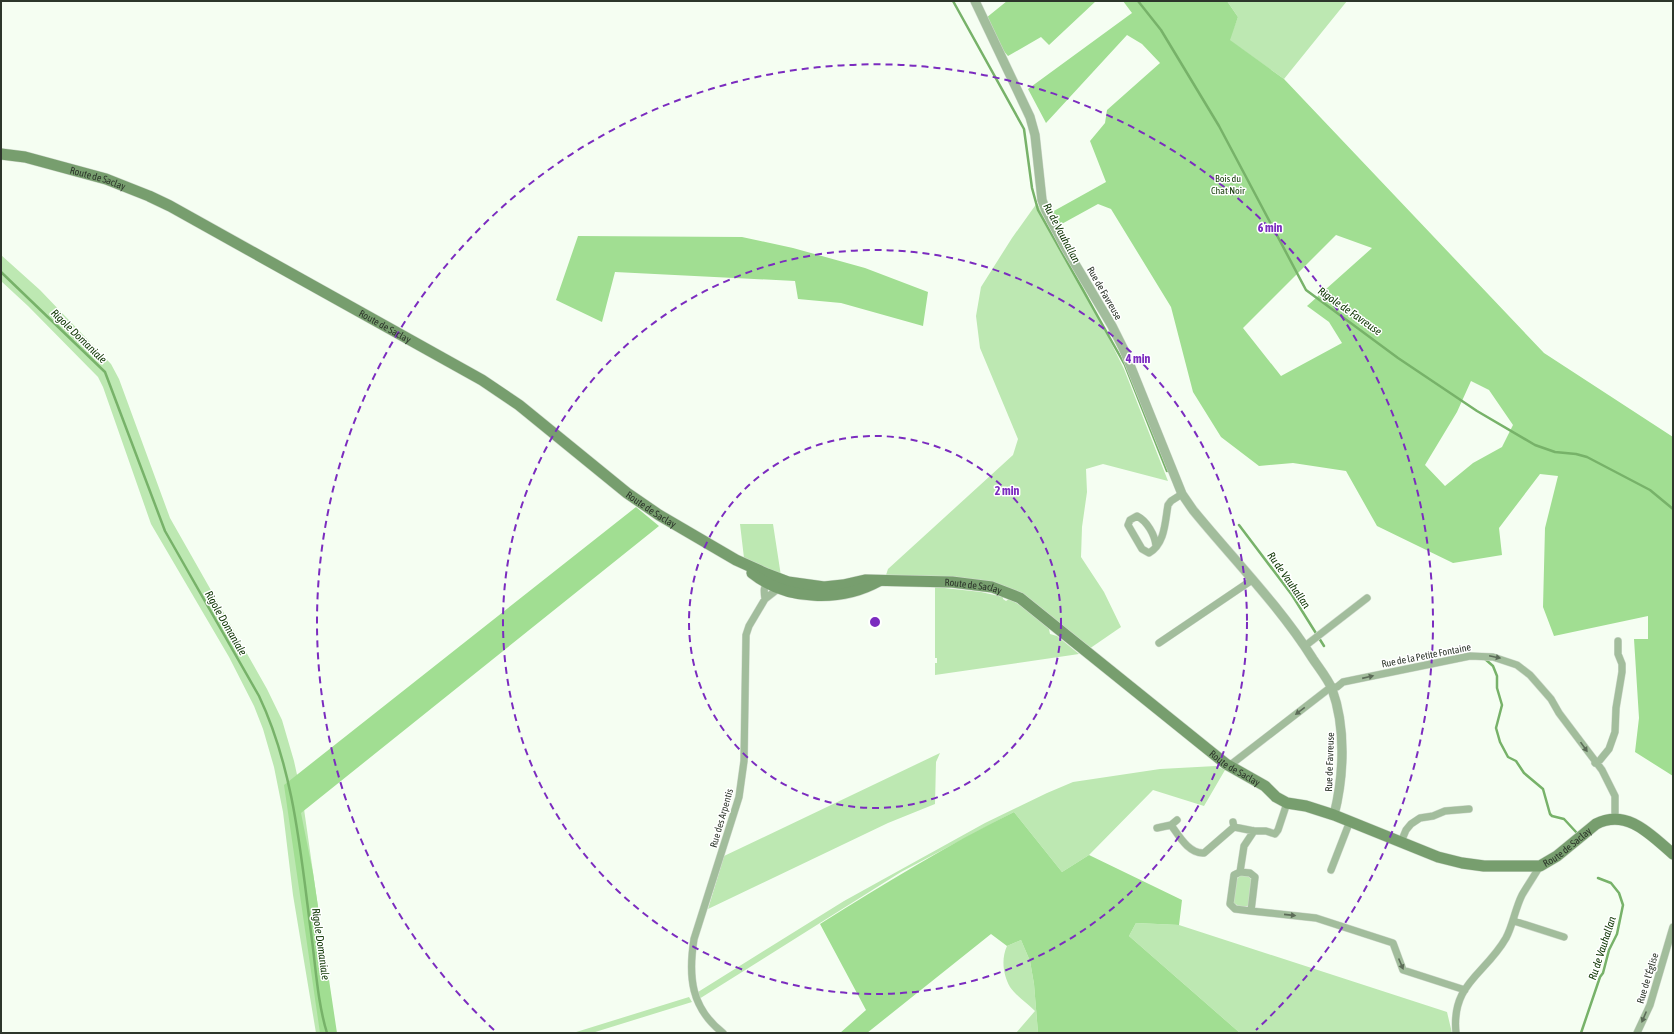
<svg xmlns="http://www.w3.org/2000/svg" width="1674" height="1034" viewBox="0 0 1674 1034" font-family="'Asap Condensed',sans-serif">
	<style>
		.green { fill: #bde8b2 }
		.forest { fill: #a1de92; fill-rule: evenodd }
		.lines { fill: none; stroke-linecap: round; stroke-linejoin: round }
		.stream { stroke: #77b269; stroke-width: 2.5 }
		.minor-casing { stroke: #d1dace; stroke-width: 8 }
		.tertiary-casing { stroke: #d1dace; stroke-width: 10 }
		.secondary-casing { stroke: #d1dace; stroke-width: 12 }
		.minor { stroke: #a2bd9c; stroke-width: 7 }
		.tertiary { stroke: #a2bd9c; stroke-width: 9 }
		.secondary { stroke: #779e6e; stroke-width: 11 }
		.oneway { fill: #5c6c58 }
		.ring { fill: none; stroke: #7b2cbf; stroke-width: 2; stroke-dasharray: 7 5 }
		.labels { text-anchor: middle; stroke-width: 3; stroke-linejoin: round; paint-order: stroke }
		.street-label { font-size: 10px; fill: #2d362b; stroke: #fff }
		.park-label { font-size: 10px; fill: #173e0b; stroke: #fff }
		.water-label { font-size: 11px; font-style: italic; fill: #0c3401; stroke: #fff }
		.centre { fill: #7b2cbf; stroke: #fff; stroke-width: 2 }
		.ring-label { font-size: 12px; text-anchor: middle; font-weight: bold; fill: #7b2cbf; stroke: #fff; stroke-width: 3; stroke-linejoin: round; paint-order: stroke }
	</style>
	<rect width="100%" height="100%" fill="#f5fef2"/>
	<path class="green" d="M 1227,1 L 1347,1 L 1284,79 L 1229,40 L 1238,17 Z
		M 1037,203 L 1081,282 L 1124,369 L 1168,481 L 1103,464 L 1086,469 L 1087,492 L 1082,527 L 1081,557 L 1104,592 L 1121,627 L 1089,649 L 1020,599 L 928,577 L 886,575 L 888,569 L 1013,455 L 1018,439 L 980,348 L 976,316 L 981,287 L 1012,238 Z
		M 1,255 L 40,290 L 111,364 L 119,379 L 170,518 L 267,689 L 282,720 L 294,761 L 303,802 L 336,1033 L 316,1033 L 293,895 L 283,812 L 274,767 L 263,729 L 254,706 L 229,657 L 151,524 L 103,387 L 98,377 L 28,306 L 1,281 Z
		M 740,524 L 773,524 L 781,576 L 744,558 Z
		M 935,587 L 981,592 L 1003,597 L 1003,599 L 1006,601 L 1009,599 C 1024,606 1037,618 1049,629 L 1050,634 L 1057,636 L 1079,654 L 935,675 L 935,663 L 937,663 L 937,658 L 935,658 Z
		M 940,753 L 936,762 L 935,804 L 888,823 L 708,909 L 724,856 Z
		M 1216,766 L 1225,770 L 1204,806 L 1153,790 L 1089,855 L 1062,872 L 1014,812 L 901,872 L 699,999 L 698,992 L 844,901 L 985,823 L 1047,793 L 1073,782 L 1160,769 Z
		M 1242,875 L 1248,876 L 1252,880 L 1250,905 C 1243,908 1238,907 1233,902 C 1234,893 1232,879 1242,875 Z
		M 1136,923 L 1179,925 L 1447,1012 L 1452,1033 L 1240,1033 L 1129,936 Z
		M 1021,940 L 1030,961 L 1034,984 L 1038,1033 L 1016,1033 L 1035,1011 C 1028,1004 1016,996 1010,987 C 1003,975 1001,959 1007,946 Z
		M 689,997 L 692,1002 L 592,1033 L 573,1033 Z"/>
	<path class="forest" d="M 1007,1 L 1096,1 L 1049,45 L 1041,37 L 1008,56 L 1001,48 L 986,18 Z
		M 1123,1 L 1227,1 L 1238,17 L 1230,40 L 1284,79 L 1544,353 L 1673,437 L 1673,776 L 1635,752 L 1639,718 L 1634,639 L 1648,639 L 1648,616 L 1554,636 L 1543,607 L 1545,528 L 1558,476 L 1540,474 L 1499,528 L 1502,555 L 1453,563 L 1377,526 L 1346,471 L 1293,463 L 1259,466 L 1221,437 L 1193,392 L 1171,307 L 1111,209 L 1098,204 L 1058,226 L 1052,212 L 1106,182 L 1090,141 L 1105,123 L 1107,110 L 1160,63 L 1142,44 L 1127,35 L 1046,123 L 1028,89 L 1132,13 ZM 1336,235 L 1372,248 L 1307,306 L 1329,322 L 1342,343 L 1281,376 L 1243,328 ZM 1471,381 L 1489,390 L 1513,425 L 1502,447 L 1473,463 L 1445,486 L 1425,465 L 1457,412 Z
		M 578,236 L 742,237 L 793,248 L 865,268 L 928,292 L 923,326 L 841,303 L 798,299 L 795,281 L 615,272 L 602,322 L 556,300 Z
		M 636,507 L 659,526 L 301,813 L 313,873 L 337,1033 L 320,1033 L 284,785 Z
		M 1014,812 L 1062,872 L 1089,855 L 1182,900 L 1179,925 L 1136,923 L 1129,936 L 1240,1033 L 1038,1033 L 1034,984 L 1030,961 L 1021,940 L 1007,946 L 991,934 L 867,1033 L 840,1033 L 866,1010 L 820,924 C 884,884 947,845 1014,812 Z"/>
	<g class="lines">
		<path class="stream" d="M 953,1 L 1024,129 L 1032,188 L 1038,210 L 1125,365 L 1167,471
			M 1138,1 L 1161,30 L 1219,126 L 1306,290 L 1398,358 L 1477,411 L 1535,445 L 1555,452 L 1576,454 L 1587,457 L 1650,490 L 1673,509
			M 1,272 L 105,372 L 165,531 L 259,696 C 295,772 301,858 312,940 C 316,971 318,1004 327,1033
			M 1239,525 L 1292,595 L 1324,646
			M 1485,659 L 1493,666 L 1497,676 L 1497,688 L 1502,705 L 1496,728 L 1500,742 L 1508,757 L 1516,761 L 1524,773 L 1543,789 L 1550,814 L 1552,816 L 1564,819 L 1576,832
			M 1581,1033 L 1600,977 L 1603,973 L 1609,950 L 1617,934 L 1623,905 L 1619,893 L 1611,883 L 1598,878"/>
		<defs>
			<path id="minor" d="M 1156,546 C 1155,535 1147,521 1137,516 L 1130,520 L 1128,525 L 1142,549 L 1149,553 C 1165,544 1165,522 1168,505 L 1171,501 L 1182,494
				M 765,599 C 764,592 763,585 769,581
				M 1159,643 L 1252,580
				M 1305,646 L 1367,598
				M 1595,763 L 1600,760 L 1609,749 L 1615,732 L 1616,708 L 1622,672 L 1622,664 L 1618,654 L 1618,641
				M 1229,766 L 1331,687 L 1337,687 L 1343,682 L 1470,656 L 1493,657 L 1517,665 L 1530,675 L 1551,699 L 1559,713 L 1602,770 L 1615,796 L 1615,818
				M 1233,822 L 1234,827 L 1254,831 L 1266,831 L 1275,834 L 1278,830 L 1287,803
				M 1171,825 C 1179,836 1189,854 1204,853 L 1234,827
				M 1157,828 L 1171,825 L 1177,820
				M 1401,842 L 1406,830 L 1411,824 L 1420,818 L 1433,816 L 1445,811 L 1469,809
				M 1331,870 L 1350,821
				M 1240,872 L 1250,873 L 1255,877 L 1251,911 L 1235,909 L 1230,904 L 1234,875 Z
				M 1240,872 L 1244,846 L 1254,831
				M 1251,911 L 1316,918 L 1393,943 L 1403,970 L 1465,990
				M 1514,921 L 1564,937
				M 723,1033 C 691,1008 688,977 694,939 L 739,797 L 744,761 L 746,635 L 749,626 L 765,599 L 779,588
				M 1456,1033 C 1451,983 1485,975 1506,938 C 1513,925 1515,909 1522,895 C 1528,885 1534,876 1540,866
				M 1637,1033 L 1650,1005 L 1673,927"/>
			<path id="tertiary" d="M 975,1 L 1030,117 L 1035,135 L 1042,200 L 1046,211 L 1065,247 L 1112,326 L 1124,350 L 1182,494 L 1193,510 C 1233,559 1279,605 1313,659 C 1319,668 1328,679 1332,689 C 1346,727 1344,776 1334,815"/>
			<g id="secondary">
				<path id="s1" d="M 1,154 L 25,157 L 106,179 L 149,196 L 170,206 L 482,380 L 519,405 L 627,493 L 659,515 L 736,560 L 767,574 L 788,582 L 824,587 L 843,585 L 865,580 L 952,582 L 992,587 L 1020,598 L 1226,764 L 1265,786 L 1276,797 L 1287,803 L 1306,806 L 1334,815 L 1438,857 L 1462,863 L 1484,866 L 1540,866 L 1557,856 L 1596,824 C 1627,808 1651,835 1673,854"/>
				<path d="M 752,573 C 787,601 841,602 879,581"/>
			</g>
		</defs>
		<use href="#minor" class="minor-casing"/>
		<use href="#tertiary" class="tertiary-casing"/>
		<use href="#secondary" class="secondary-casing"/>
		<use href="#minor" class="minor"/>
		<use href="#tertiary" class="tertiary"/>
		<use href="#secondary" class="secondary"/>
	</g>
	<defs><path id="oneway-solid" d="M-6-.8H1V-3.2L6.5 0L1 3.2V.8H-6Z"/></defs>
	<g class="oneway">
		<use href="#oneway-solid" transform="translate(1495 657) rotate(12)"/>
		<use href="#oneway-solid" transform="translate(1368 677) rotate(-13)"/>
		<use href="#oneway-solid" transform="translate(1300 711) rotate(143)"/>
		<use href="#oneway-solid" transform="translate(1584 747) rotate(55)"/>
		<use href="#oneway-solid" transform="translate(1290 915) rotate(6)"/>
		<use href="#oneway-solid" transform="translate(1401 964) rotate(67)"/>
		<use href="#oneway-solid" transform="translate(1644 1017) rotate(113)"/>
	</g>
	<g class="ring">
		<circle cx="875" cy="622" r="186"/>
		<circle cx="875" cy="622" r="372"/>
		<path d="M494 1030A558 558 0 1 1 1256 1030"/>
	</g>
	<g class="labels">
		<g class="street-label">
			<text dy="4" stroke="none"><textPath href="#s1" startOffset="100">Route de Saclay</textPath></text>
			<text transform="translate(1105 293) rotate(60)" y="4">Rue de Favreuse</text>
			<text dy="4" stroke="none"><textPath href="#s1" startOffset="424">Route de Saclay</textPath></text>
			<text dy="4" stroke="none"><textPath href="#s1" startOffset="748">Route de Saclay</textPath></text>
			<text dy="4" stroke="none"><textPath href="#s1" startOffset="1090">Route de Saclay</textPath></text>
			<text transform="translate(1426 655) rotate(-11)" y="4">Rue de la Petite Fontaine</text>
			<text transform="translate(1329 762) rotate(-88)" y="4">Rue de Favreuse</text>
			<text dy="4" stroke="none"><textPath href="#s1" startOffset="1413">Route de Saclay</textPath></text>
			<text transform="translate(721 818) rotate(-74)" y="4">Rue des Arpentis</text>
			<text dy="4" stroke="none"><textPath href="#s1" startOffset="1773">Route de Saclay</textPath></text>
			<text transform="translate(1647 978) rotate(-73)" y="4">Rue de l'Église</text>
		</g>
		<g class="park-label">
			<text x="1228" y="182">Bois du<tspan x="1228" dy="12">Chat Noir</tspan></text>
		</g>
		<g class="water-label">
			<text transform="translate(1062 233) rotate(62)" y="4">Ru de Vauhallan</text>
			<text transform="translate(1350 311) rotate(35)" y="4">Rigole de Favreuse</text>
			<text transform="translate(79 336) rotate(44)" y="4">Rigole Domaniale</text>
			<text transform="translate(1289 580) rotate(55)" y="4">Ru de Vauhallan</text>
			<text transform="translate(226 623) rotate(60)" y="4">Rigole Domaniale</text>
			<text transform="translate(321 944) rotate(82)" y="4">Rigole Domaniale</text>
			<text transform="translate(1602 948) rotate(-72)" y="4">Ru de Vauhallan</text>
		</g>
	</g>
	<circle cx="875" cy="622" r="6" class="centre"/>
	<g class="ring-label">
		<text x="1270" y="232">6 min</text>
		<text x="1138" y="363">4 min</text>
		<text x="1007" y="495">2 min</text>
	</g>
	<rect width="1674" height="1034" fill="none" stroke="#2d362b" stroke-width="4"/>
</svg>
